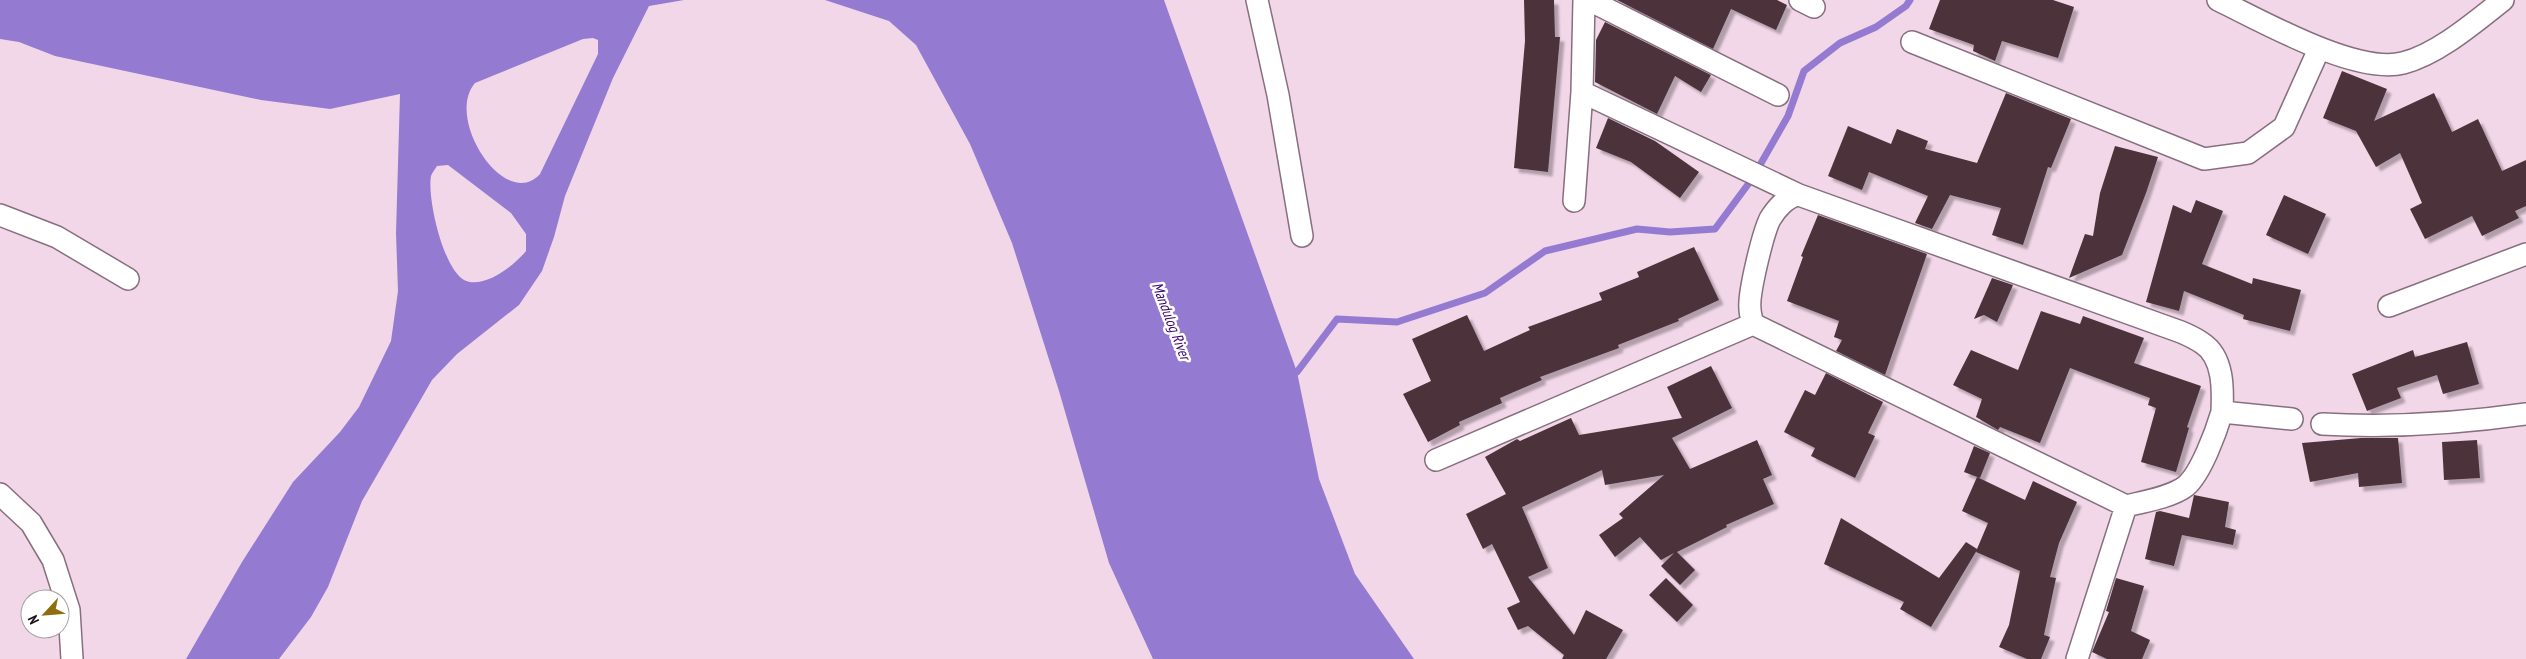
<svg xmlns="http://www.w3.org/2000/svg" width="2526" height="659" viewBox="0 0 2526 659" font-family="'PT Sans Narrow',sans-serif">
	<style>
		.water { fill: #947bd1; fill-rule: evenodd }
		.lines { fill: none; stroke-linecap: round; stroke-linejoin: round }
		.stream { stroke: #947bd1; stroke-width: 7 }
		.building { fill: #4c333a; filter: url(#shadow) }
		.street-casing { stroke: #876f7f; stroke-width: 24 }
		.street { stroke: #fff; stroke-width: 21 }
		.labels { text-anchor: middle; stroke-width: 5; stroke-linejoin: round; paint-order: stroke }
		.water-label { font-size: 15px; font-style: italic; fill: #3a0772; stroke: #fff }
	</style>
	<defs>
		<filter id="shadow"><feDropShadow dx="4.5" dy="4.5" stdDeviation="1" flood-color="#0004"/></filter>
	</defs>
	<rect width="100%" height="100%" fill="#f2d7e8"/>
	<path class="water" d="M 0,0 L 684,0 L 649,6 L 613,78 L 565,196 L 554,237 L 542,271 L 519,305 L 457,354 L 432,380 L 362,501 L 328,587 L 311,617 L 279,659 L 186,659 L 242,562 L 293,482 L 340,432 L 359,407 L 391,341 L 398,291 L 396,233 L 400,94 L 330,109 L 261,100 L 55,56 L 19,42 L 0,39 ZM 593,38 L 598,40 L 598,54 L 540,174 C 506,212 444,119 475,83 L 583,39 ZM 448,165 L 511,213 L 526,234 L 526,251 C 515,265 483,290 464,280 C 443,268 427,198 431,176 C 432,173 435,169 437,166 Z
		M 825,0 L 1164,0 L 1297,372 L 1319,479 L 1355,574 L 1414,659 L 1153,659 L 1109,563 L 1059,391 L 1012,243 L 970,144 L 916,45 L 889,21 Z"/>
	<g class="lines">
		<path class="stream" d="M 1289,375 L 1297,372 L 1337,319 L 1397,322 L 1485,293 L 1545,251 L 1637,229 L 1670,232 L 1715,229 L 1752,179 L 1788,116 L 1804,71 L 1840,43 L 1876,27 L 1906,6 L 1910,0"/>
	</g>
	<path class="building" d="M 1524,0 L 1554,0 L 1555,37 L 1560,37 L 1548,172 L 1514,168 L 1525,41 Z
		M 1617,0 L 1777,0 L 1787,5 L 1776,30 L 1731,9 L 1713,49 Z
		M 1940,0 L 2053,0 L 2074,7 L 2058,58 L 2002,41 L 1995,61 L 1973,51 L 1974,45 L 1929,29 Z
		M 1605,22 L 1711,75 L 1701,92 L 1675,76 L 1657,114 L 1595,82 L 1596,40 Z
		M 2342,71 L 2387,89 L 2374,121 L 2434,93 L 2452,132 L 2478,119 L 2502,171 L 2526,160 L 2526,206 L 2515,211 L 2519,218 L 2482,236 L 2472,216 L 2425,239 L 2410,209 L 2422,203 L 2400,153 L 2376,167 L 2356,131 L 2323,118 Z
		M 2006,93 L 2071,119 L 2051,168 L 2048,167 L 2023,245 L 1992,235 L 2001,208 L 1950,195 L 1932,229 L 1915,223 L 1928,196 L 1869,172 L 1862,190 L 1828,176 L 1848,126 L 1891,144 L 1897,129 L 1928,141 L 1925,149 L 1977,163 Z
		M 1608,118 L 1655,141 L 1699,172 L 1680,198 L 1631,162 L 1596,148 Z
		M 2115,146 L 2158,157 L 2146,193 L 2122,255 L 2069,278 L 2085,234 L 2093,236 L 2100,193 Z
		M 2284,195 L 2326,214 L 2308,254 L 2266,235 Z
		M 2196,200 L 2223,211 L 2202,264 L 2252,284 L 2253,278 L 2301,290 L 2290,331 L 2243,319 L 2244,315 L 2184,291 L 2179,311 L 2146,302 L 2173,205 L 2191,213 Z
		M 1818,215 L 1927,254 L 1885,375 L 1836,351 L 1842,340 L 1834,337 L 1839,321 L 1787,301 L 1803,257 L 1801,256 Z
		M 1694,247 L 1719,300 L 1678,319 L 1679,321 L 1618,345 L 1619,348 L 1540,377 L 1542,380 L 1500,398 L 1502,403 L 1459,422 L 1460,425 L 1428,442 L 1403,394 L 1431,381 L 1412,339 L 1467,315 L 1484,351 L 1530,330 L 1528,327 L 1602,300 L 1599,293 L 1639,277 L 1637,272 Z
		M 1992,278 L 2013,285 L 1997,322 L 1984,315 L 1974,319 Z
		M 2041,311 L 2080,324 L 2083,316 L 2144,338 L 2134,363 L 2201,386 L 2187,427 L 2189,428 L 2176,472 L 2141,462 L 2156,408 L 2148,405 L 2150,398 L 2070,368 L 2040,443 L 2000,427 L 1998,430 L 1976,417 L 1982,399 L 1953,385 L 1971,350 L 2018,370 Z
		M 2467,342 L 2479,384 L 2443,394 L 2437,375 L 2397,388 L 2401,398 L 2367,411 L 2352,374 L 2413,350 L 2415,357 Z
		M 1711,366 L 1732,408 L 1672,438 L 1690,469 L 1757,440 L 1772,475 L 1763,479 L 1774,504 L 1726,525 L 1727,527 L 1677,552 L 1695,570 L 1680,585 L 1661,566 L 1674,553 L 1661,560 L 1640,537 L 1615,557 L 1599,535 L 1623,518 L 1619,514 L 1664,475 L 1605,485 L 1602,470 L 1522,507 L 1548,568 L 1528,577 L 1574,635 L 1586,610 L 1623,630 L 1606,659 L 1562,659 L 1564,655 L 1528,626 L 1518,630 L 1507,608 L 1520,602 L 1492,544 L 1483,549 L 1466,514 L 1506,494 L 1485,457 L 1517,439 L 1520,441 L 1571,418 L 1579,435 L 1682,418 L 1667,387 Z
		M 1826,373 L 1883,402 L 1868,433 L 1875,436 L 1855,478 L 1811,456 L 1815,448 L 1784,432 L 1805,390 L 1815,395 Z
		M 2361,438 L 2398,438 L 2402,483 L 2359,487 L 2358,473 L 2310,482 L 2302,443 Z
		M 2477,440 L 2480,478 L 2444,480 L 2442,442 Z
		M 1974,446 L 1990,453 L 1980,478 L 1964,472 Z
		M 1977,477 L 2025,500 L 2033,481 L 2077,502 L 2059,543 L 2050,577 L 2056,578 L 2044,635 L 2050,637 L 2041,659 L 2027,659 L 1999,647 L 2009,625 L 2020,571 L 1976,552 L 1977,550 L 1931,627 L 1900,609 L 1904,602 L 1824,564 L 1841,518 L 1939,578 L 1966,542 L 1977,549 L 1988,523 L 1962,511 Z
		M 2194,495 L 2229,502 L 2225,527 L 2236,530 L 2233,545 L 2182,535 L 2174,566 L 2145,559 L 2156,512 L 2160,511 L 2189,518 Z
		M 1666,578 L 1693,605 L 1677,622 L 1649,595 Z
		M 2116,578 L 2144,586 L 2131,631 L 2150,640 L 2142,659 L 2107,659 L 2092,652 L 2109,612 L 2106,611 Z"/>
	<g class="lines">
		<defs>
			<path id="street" d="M 1257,0 L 1278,95 L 1302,236
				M 1589,0 L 1778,95
				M 1800,0 L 1814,7
				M 2218,0 C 2262,21 2356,75 2403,63 C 2438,54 2475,22 2503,0
				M 1912,42 L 2204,159 L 2248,153 L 2284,127 L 2319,49
				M 1582,92 L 1799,195
				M 1574,201 L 1582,92 L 1584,0
				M 0,215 L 57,237 L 128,279
				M 2389,306 L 2526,254
				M 1753,324 C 1752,320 1750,314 1750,309 C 1748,294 1763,233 1770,219 C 1776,209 1787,196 1799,195 L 2181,332 C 2188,335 2195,338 2202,343 C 2224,357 2223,390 2222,412
				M 2322,424 C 2393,428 2456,424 2526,414
				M 1436,460 L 1753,324 L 2126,506 C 2143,502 2172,497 2186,486 C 2201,473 2216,432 2222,412 L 2292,419
				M 0,494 L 31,523 L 53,560 L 69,610 L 72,659
				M 2077,659 L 2126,506"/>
		</defs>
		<use href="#street" class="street-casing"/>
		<use href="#street" class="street"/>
	</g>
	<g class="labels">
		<g class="water-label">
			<text transform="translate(1171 321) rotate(69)" y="5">Mandulog River</text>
		</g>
	</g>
	<g transform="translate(45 614) rotate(244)"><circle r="24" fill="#ffffff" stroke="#a4a0a3"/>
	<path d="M0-4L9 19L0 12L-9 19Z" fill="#8d6e11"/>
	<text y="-8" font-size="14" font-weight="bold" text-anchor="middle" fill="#1b1118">N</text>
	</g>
</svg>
